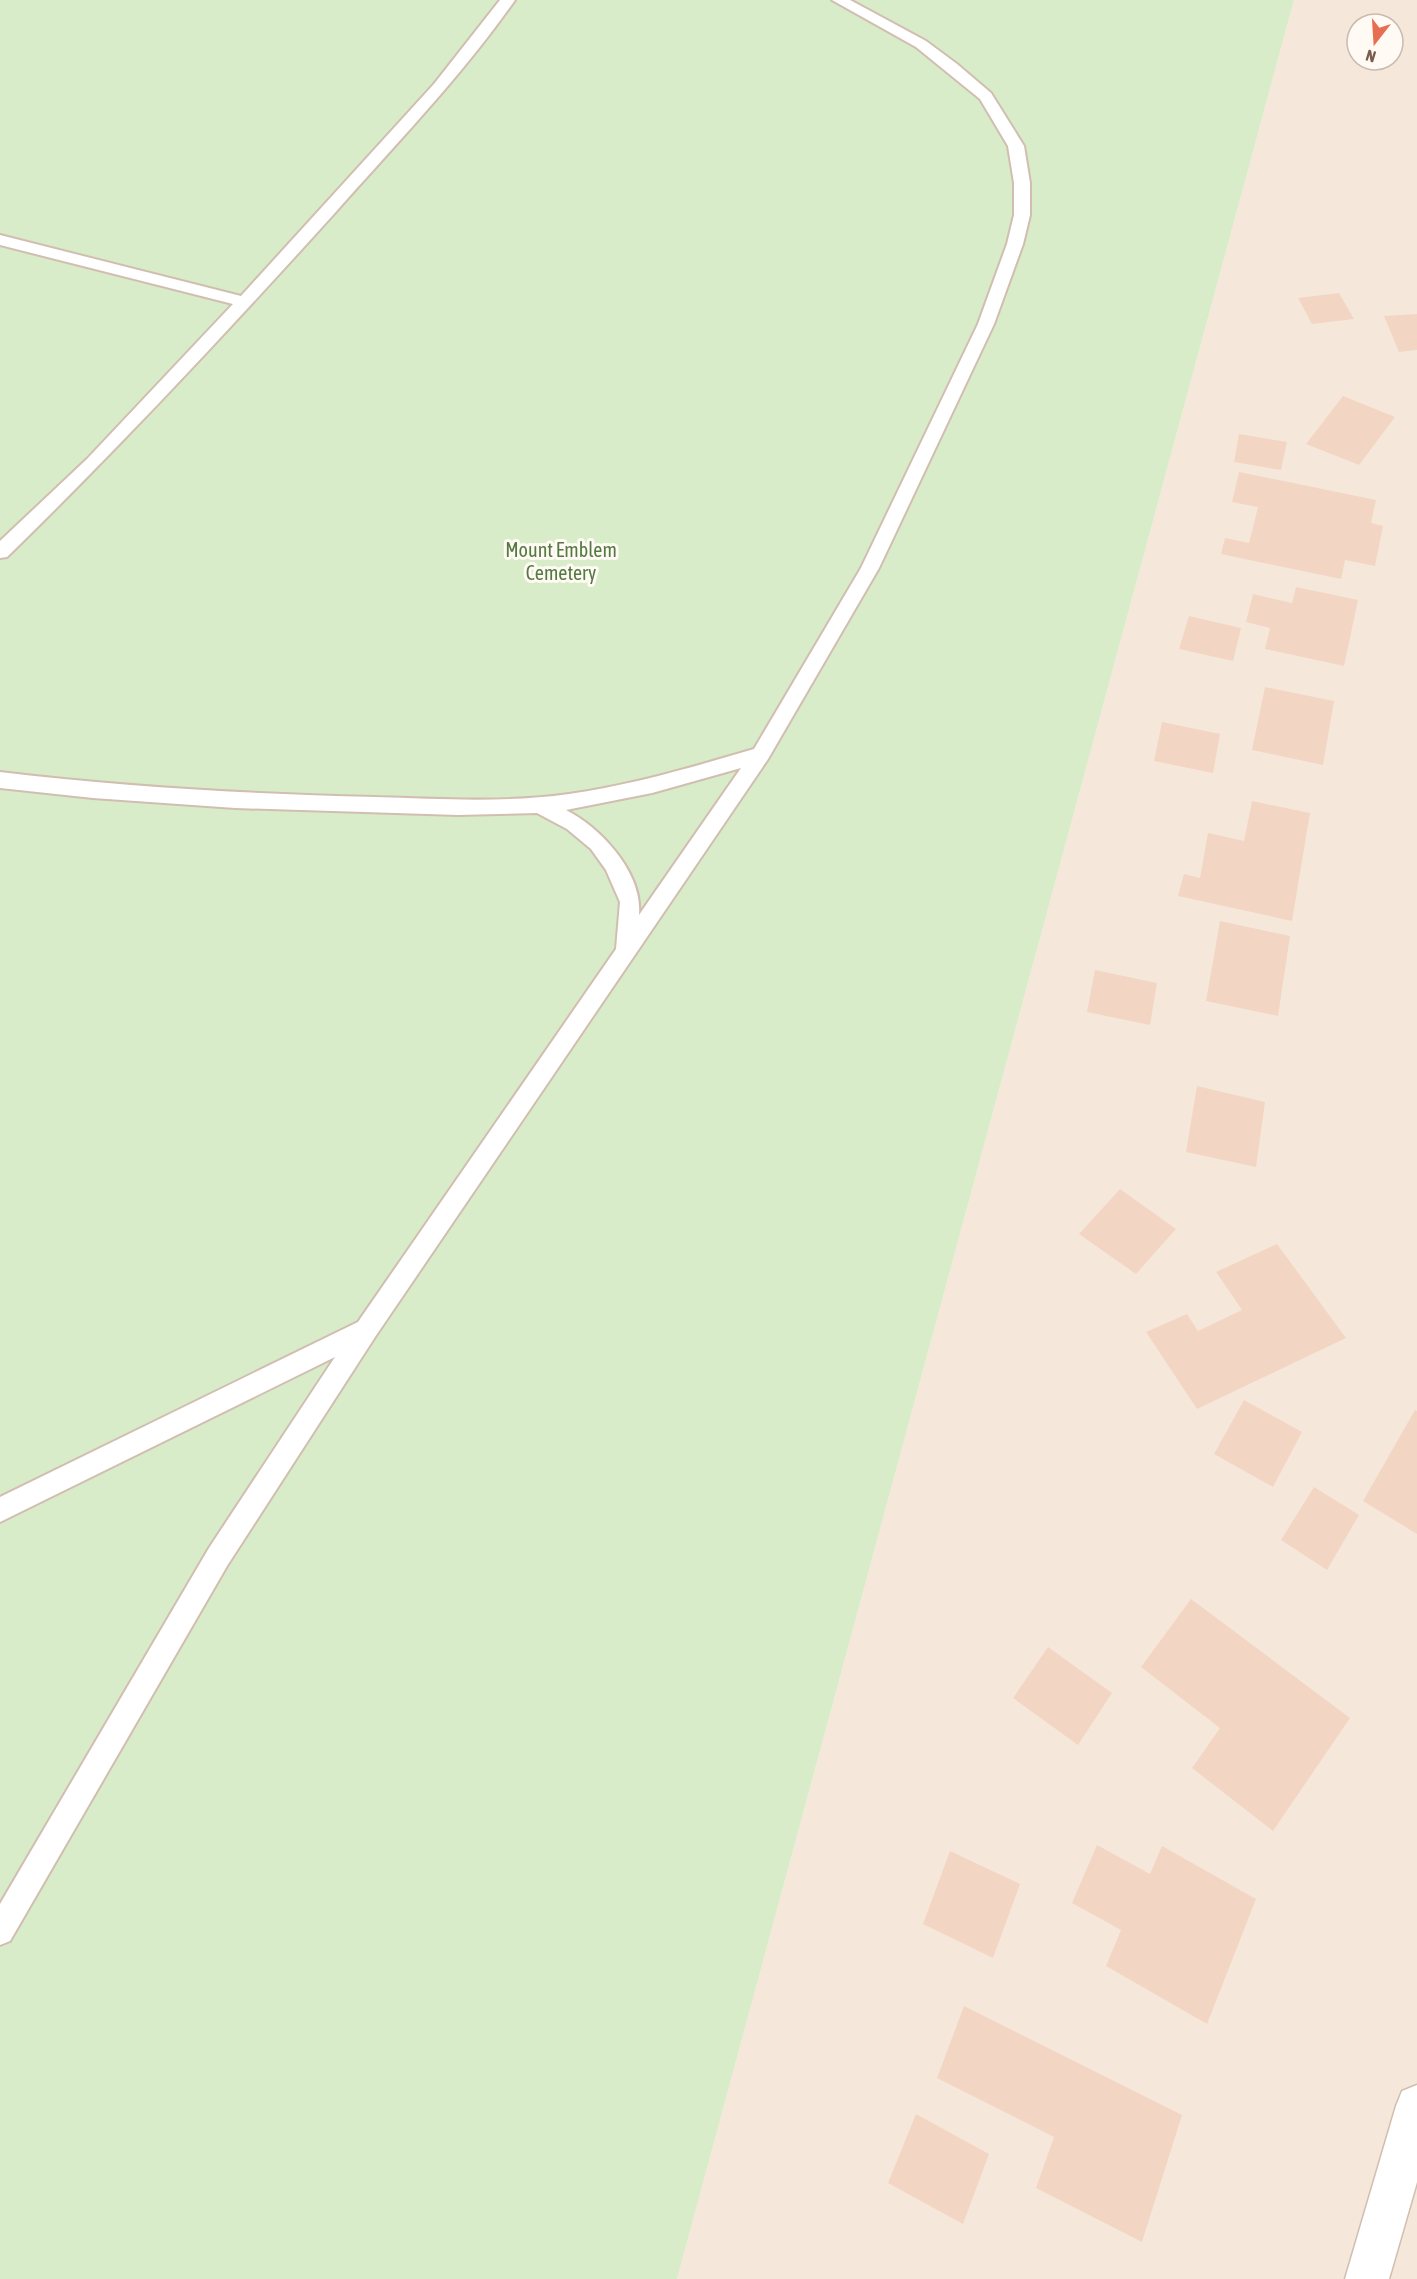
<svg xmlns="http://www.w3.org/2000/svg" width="1417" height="2279" viewBox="0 0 1417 2279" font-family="'Asap Condensed',sans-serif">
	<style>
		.residential { fill: #f5e8da; fill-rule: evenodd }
		.green { fill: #d8ecc9 }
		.building { fill: #f3d5c3 }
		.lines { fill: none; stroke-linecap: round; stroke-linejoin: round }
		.service-casing { stroke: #d1beb0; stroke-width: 4 }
		.minor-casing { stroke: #d1beb0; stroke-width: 3 }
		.service { fill: #fff; fill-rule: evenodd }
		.minor { fill: #fff; fill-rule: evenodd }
		.labels { text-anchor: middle; stroke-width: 6; stroke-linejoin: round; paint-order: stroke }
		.park-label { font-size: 20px; fill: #537a41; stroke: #fffaf3 }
	</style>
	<rect width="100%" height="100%" fill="#fdf6ec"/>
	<path class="residential" d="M 1294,0 L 1417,0 L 1417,2279 L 677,2279 ZM 1357,24 L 1393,24 L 1393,60 L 1357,60 Z"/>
	<path class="green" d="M 0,0 L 1294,0 L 677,2279 L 0,2279 Z"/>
	<path class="building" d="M 1339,293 L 1354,319 L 1312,324 L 1298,298 Z
		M 1417,314 L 1417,350 L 1399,352 L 1384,316 Z
		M 1343,396 L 1395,417 L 1359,465 L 1306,444 Z
		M 1239,434 L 1287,442 L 1281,470 L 1234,462 Z
		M 1239,472 L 1376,500 L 1371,523 L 1383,526 L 1375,566 L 1345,560 L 1341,579 L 1221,554 L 1225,538 L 1249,543 L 1258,507 L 1232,502 Z
		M 1296,587 L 1358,600 L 1344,666 L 1265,649 L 1270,628 L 1246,622 L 1253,594 L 1292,603 Z
		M 1189,616 L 1241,628 L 1233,661 L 1179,649 Z
		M 1265,687 L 1334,701 L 1323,765 L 1252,750 Z
		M 1162,722 L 1220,734 L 1213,773 L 1154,761 Z
		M 1252,801 L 1310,813 L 1292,921 L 1178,896 L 1184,874 L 1200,878 L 1208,833 L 1244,841 Z
		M 1220,921 L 1290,936 L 1278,1016 L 1206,1001 Z
		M 1095,970 L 1157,983 L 1150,1025 L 1087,1012 Z
		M 1197,1086 L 1265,1102 L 1256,1167 L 1186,1152 Z
		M 1120,1189 L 1176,1229 L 1136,1274 L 1079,1234 Z
		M 1277,1244 L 1346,1338 L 1197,1409 L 1146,1332 L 1187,1314 L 1198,1331 L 1242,1310 L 1216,1272 Z
		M 1244,1400 L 1302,1432 L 1273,1487 L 1214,1454 Z
		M 1415,1410 L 1417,1411 L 1417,1534 L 1363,1501 Z
		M 1314,1487 L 1359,1515 L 1327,1570 L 1281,1540 Z
		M 1191,1599 L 1350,1718 L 1273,1831 L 1192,1768 L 1220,1728 L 1141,1667 Z
		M 1048,1647 L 1112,1693 L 1078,1745 L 1013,1698 Z
		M 1097,1845 L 1150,1874 L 1162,1846 L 1256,1899 L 1207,2024 L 1106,1966 L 1121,1930 L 1072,1903 Z
		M 950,1851 L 1020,1884 L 993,1958 L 923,1924 Z
		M 964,2006 L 1182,2115 L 1142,2242 L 1036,2188 L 1054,2137 L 937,2078 Z
		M 916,2114 L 989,2154 L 963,2224 L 888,2183 Z"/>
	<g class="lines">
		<defs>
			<path id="service" d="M 500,0 L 515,0 C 461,77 395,145 333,215 C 227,332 120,447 7,557 L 0,558 L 0,541 L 87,459 L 233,304 L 0,245 L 0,235 L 241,296 L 434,84 Z
				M 832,0 L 850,0 L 926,41 L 957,64 L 991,93 L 1024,146 L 1030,183 L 1030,215 L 1023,244 L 994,324 L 879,568 L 768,759 L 375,1337 L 227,1566 L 10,1941 L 0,1945 L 0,1904 L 209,1548 L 335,1357 L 0,1522 L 0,1497 L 358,1322 L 616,949 L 620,902 L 606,870 L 591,849 L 567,829 L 537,813 L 458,815 L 235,808 L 93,798 L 0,788 L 0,772 C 125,787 249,794 375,797 C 440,799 505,803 569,794 C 632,785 693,767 754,749 L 861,568 L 978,324 L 1007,244 L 1014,215 L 1014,183 L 1008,146 L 980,99 L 916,47 ZM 741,768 L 639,915 C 643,873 601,828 566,810 L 652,793 Z"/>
			<path id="minor" d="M 1417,2085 L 1417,2182 L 1389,2279 L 1345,2279 L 1396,2106 L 1402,2091 Z"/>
		</defs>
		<use href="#service" class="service-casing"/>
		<use href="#minor" class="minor-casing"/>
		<use href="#service" class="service"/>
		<use href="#minor" class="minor"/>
	</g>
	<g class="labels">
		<g class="park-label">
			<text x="561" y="557">Mount Emblem<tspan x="561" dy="23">Cemetery</tspan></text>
		</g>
	</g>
	<g transform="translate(1375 42) rotate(197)"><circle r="28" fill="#fffaf3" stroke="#cabbb1" stroke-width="1.5"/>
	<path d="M0-4.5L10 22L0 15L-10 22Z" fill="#e76f51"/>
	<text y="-9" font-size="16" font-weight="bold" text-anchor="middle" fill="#7a5c4d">N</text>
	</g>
</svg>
